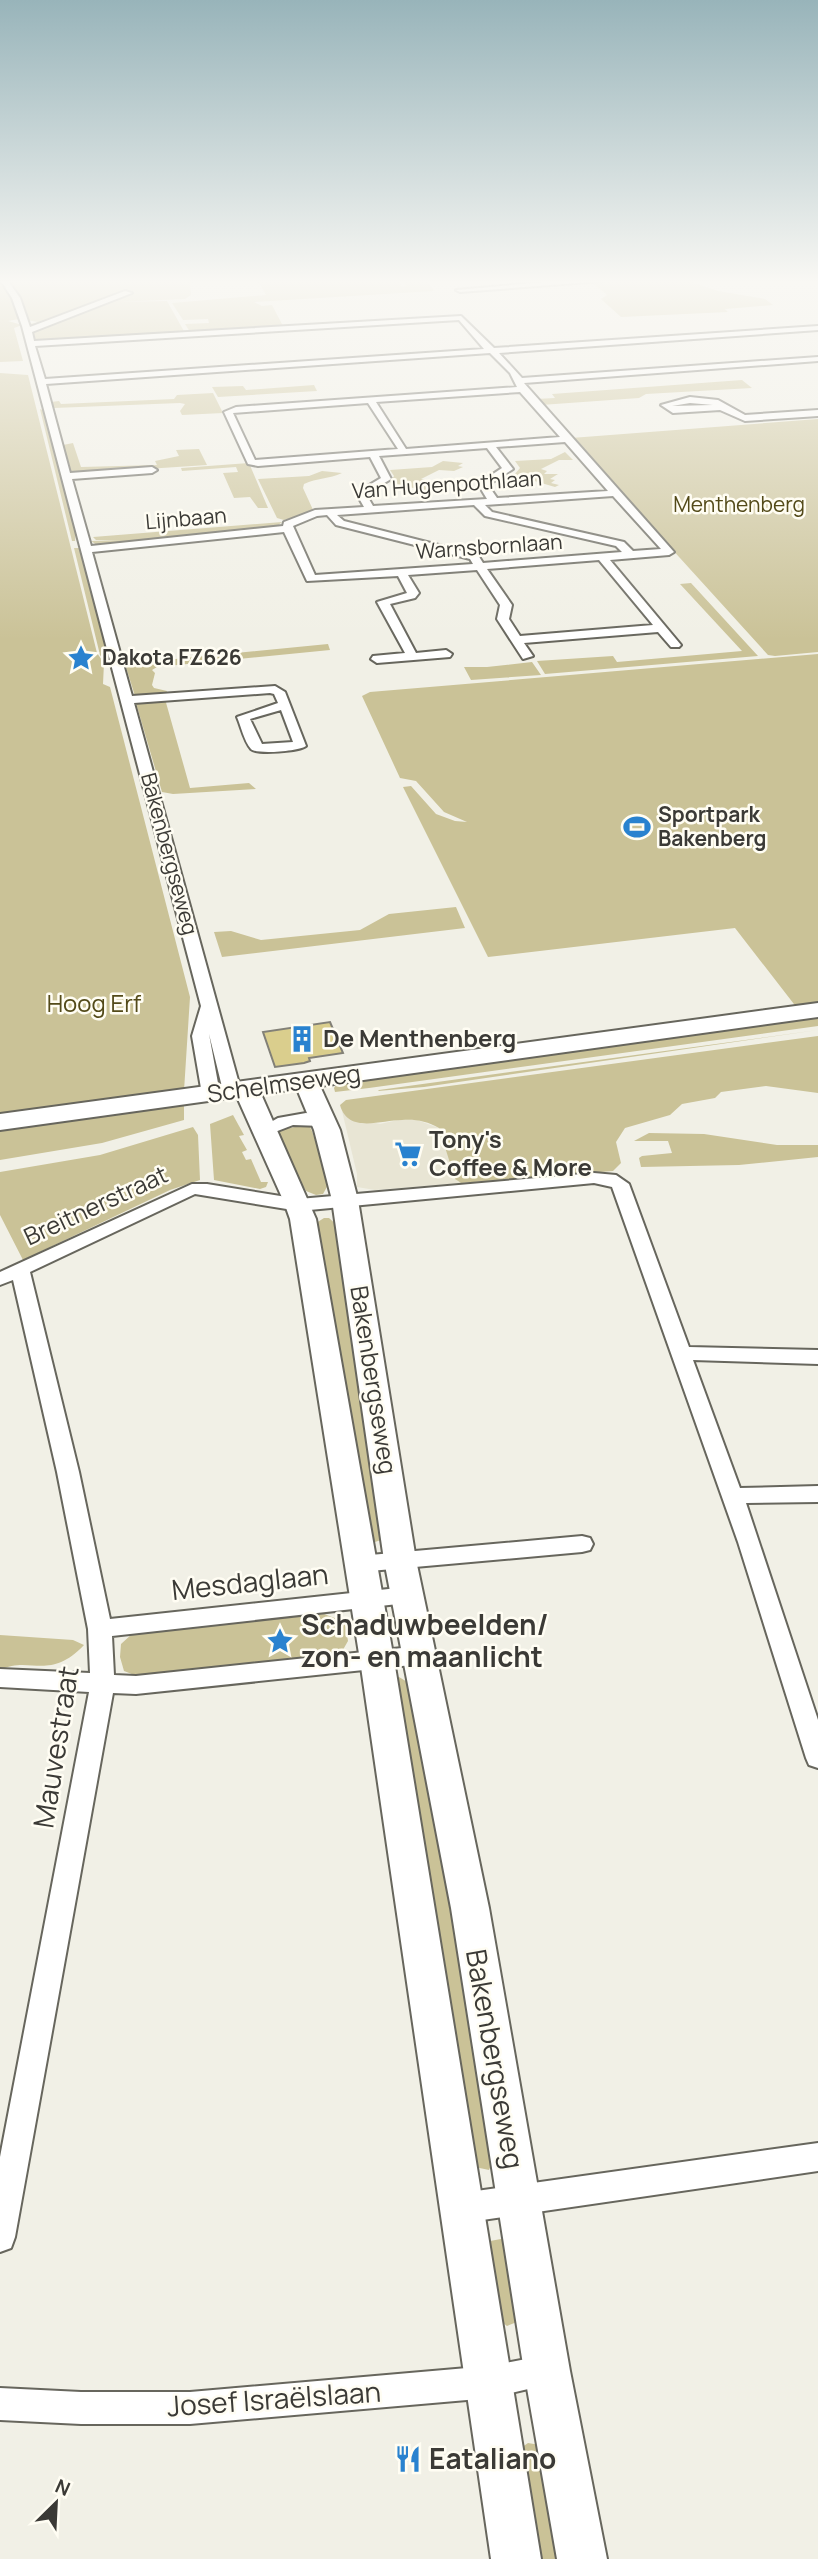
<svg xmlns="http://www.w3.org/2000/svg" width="818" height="2559" viewBox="0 0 818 2559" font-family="Manrope,sans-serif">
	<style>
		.built { fill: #e8e5d4 }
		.green { fill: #cac297 }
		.building { fill: #dace8d; stroke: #828077; stroke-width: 2 }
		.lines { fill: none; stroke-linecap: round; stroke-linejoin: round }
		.street-casing { stroke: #67665d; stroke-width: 4 }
		.secondary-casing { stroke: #67665d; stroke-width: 4 }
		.street { fill: #fff; fill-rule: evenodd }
		.secondary { fill: #fff; fill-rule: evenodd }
		.labels { text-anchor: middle; stroke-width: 5; stroke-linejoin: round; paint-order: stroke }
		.far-street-label { font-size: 21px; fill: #3b3a36; stroke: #fffdf3 }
		.far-park-label { font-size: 21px; fill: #534a19; stroke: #fffdf3 }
		.far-poi-label { font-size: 21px; font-weight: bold; fill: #3b3a36; stroke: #fffdf3; text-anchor: start }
		.park-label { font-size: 24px; fill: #534a19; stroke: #fffdf3 }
		.poi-label { font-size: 24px; font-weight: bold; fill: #3b3a36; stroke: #fffdf3; text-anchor: start }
		.street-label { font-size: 24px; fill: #3b3a36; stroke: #fffdf3 }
		.near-street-label { font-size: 28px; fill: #3b3a36; stroke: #fffdf3 }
		.near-poi-label { font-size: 28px; font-weight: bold; fill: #3b3a36; stroke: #fffdf3; text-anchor: start }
	</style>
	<rect width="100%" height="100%" fill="#f1f0e6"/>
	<path class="built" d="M 342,1111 L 346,1116 L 380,1124 L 398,1120 L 417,1120 L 439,1128 L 457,1181 L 461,1183 L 375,1190 L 357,1187 L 357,1174 Z"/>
	<path class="green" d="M 195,281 L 190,284 L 191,295 L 185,299 L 117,302 L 167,301 L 185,333 L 34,342 L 29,324 L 38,322 L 26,320 L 12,298 L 19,319 L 8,321 L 22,325 L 14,328 L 23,361 L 0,362 L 0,282 Z
		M 258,281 L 399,281 L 402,287 L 406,286 L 403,281 L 426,281 L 434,291 L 254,302 L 262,306 L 272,305 L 283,326 L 190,332 L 185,324 L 209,323 L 208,319 L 183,320 L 172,303 L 266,295 Z
		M 605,281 L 689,281 L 718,291 L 765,299 L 773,305 L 725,309 L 728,312 L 621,317 L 601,299 L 607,295 L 594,284 Z
		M 0,373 L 28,375 L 97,653 L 104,663 L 103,684 L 110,687 L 190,997 L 184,1091 L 0,1116 Z
		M 742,380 L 752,388 L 646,394 L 639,398 L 541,405 L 536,399 L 555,398 L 552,394 Z
		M 314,385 L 317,391 L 218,397 L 212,387 L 243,386 L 246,390 Z
		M 213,393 L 223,413 L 182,415 L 180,411 L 185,404 L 180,403 L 54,408 L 51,402 L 59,401 L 61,404 L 174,399 L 177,395 Z
		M 40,409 L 45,411 L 76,532 L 75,541 L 72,541 Z
		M 818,419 L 818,652 L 775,656 L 768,655 L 571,438 Z
		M 73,443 L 81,467 L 157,465 L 155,461 L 179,456 L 176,450 L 199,449 L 207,465 L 71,474 L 63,445 Z
		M 565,452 L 573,460 L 559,460 L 541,469 L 547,471 L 544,474 L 558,474 L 550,479 L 555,480 L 551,483 L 559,485 L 555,487 L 514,475 L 520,468 L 515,461 L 551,459 Z
		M 443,461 L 463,463 L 458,466 L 463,467 L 454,471 L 439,470 L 421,479 L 434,482 L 428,486 L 436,491 L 432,492 L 390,483 L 394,476 L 390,470 L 432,467 Z
		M 249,463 L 268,508 L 258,508 L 250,497 L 234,498 L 223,473 L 238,472 L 236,467 L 182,471 L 181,468 Z
		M 322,471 L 342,473 C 329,479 317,478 304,484 L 303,488 L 314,512 L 284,520 L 277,518 L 258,479 L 309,476 Z
		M 282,522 L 275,528 L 145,539 L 110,545 L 97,545 L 91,541 L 121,540 L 96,540 L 93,537 Z
		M 74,548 L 80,548 L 109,659 L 104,661 L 100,655 Z
		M 691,583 L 758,656 L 545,674 L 537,661 L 613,656 L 617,662 L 742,651 L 680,584 Z
		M 328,644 L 330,650 L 157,667 L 152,670 L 155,673 L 152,685 L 154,688 L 167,691 L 165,696 L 135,696 L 125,664 Z
		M 818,654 L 818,1005 L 797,1008 L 735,928 L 488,957 L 403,787 L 411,786 L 436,814 L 455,821 L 467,822 L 444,812 L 416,781 L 400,778 L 362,696 L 370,692 Z
		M 532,662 L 541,675 L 471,680 L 464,667 L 487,667 Z
		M 165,699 L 190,788 L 249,783 L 256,789 L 173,794 L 162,792 L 136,703 Z
		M 456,907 L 465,928 L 222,957 L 214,932 L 231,931 L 261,940 L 360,930 L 389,914 Z
		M 818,1015 L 818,1026 L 369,1088 L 335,1092 L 334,1088 L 338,1082 Z
		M 818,1030 L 424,1087 L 378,1091 L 379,1090 Z
		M 818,1036 L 818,1093 L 766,1086 L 721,1092 L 715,1098 L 682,1104 L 670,1115 L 625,1128 L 616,1142 L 621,1163 L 613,1171 L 461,1183 L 455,1179 L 439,1128 C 427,1121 415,1119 402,1120 C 381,1120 348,1134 340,1105 L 346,1100 Z
		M 184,1105 L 184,1120 L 102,1143 L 0,1160 L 0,1128 Z
		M 233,1115 L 244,1135 L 239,1136 L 247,1150 L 242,1152 L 246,1160 L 251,1159 L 261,1182 L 268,1182 L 266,1187 L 260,1189 L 214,1180 L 210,1124 Z
		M 193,1127 L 198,1135 L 200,1180 L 170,1190 L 23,1260 L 0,1215 L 0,1172 L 100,1155 Z
		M 295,1127 L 310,1127 L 312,1131 L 328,1179 L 328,1185 L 323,1194 L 316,1195 L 306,1191 L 275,1134 L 277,1130 Z
		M 649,1133 L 704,1134 L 777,1145 L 818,1145 L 818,1157 L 739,1165 L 641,1167 L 639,1158 L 642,1156 L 672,1153 L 668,1141 L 634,1141 Z
		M 324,1218 L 329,1218 L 338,1226 L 387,1538 L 375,1542 L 369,1540 L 313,1225 Z
		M 324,1614 L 345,1622 L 348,1641 L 340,1655 L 137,1676 L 124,1671 L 120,1657 L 121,1644 L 132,1634 Z
		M 0,1635 L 73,1640 L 84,1645 C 49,1682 30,1655 0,1670 Z
		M 399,1677 L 414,1686 L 499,2148 L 489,2170 L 475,2167 L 389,1683 Z
		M 512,2237 L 522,2320 L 507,2326 L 494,2316 L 485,2242 Z
		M 528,2443 L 540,2445 L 560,2559 L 527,2559 L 518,2450 Z"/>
	<path class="building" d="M 330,1022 L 343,1053 L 309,1058 L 310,1061 L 304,1063 L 275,1067 L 263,1032 Z"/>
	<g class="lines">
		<defs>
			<path id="street" d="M 1,281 L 8,281 L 20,298 L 30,327 L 125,291 L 132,293 L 32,332 L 34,341 L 461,316 L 494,348 L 818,326 L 818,330 L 499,353 L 522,378 L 818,357 L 818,361 L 524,383 L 674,552 L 669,555 L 610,560 L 681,645 L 679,647 L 671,647 L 658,632 L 524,643 L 533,656 L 523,659 L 497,619 L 500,605 L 477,570 L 408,575 L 419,593 L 415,598 L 390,604 L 416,653 L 446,650 L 452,654 L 450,657 L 377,663 L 371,659 L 373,656 L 405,653 L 377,602 L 407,593 L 398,576 L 307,581 L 284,532 L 92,552 L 132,696 L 275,686 L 285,692 L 306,746 C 300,751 257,755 251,749 C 244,741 241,726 237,717 L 278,703 L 274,694 L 270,693 L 134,703 L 241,1091 L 238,1095 L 226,1095 L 223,1091 L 209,1034 L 220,1094 L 211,1099 L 202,1094 L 192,1036 L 201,1006 L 22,326 L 12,298 ZM 459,320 L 484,349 L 45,379 L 35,346 ZM 490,353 L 510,373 L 517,387 L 236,407 L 224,412 L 248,464 L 258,466 L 370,457 L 381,478 L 356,493 L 364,507 L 315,510 L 284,522 L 283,526 L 91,546 L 72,479 L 152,473 L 157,470 L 152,467 L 70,473 L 46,384 ZM 520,392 L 560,437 L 406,449 L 376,402 ZM 368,403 L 398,449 L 255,460 L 233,413 ZM 565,442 L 608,491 L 497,498 L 488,485 L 513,469 L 496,447 ZM 487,448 L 502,468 L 478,484 L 487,499 L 373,506 L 366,494 L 391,479 L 379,456 ZM 613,496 L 661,549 L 633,551 L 624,542 L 492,512 L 485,505 ZM 474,505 L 485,516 L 616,546 L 622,552 L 483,563 L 478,555 L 344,521 L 337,515 ZM 327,515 L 336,525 L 470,559 L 473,564 L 315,575 L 293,526 L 317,516 ZM 599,560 L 653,625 L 520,636 L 509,619 L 512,605 L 487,569 ZM 281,710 L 293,742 L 262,744 L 250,719 Z
				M 557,281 L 602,281 L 460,292 L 456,290 Z
				M 690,397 L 718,400 L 745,415 L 818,410 L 818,416 L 745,421 L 720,410 L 673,413 L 661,405 ZM 690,403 L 713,405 L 672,406 Z
				M 306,1113 L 328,1117 L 331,1121 L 322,1126 L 293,1125 L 262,1137 L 253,1132 L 278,1118 Z
				M 594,1173 L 616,1175 L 629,1184 L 689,1347 L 818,1350 L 818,1364 L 693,1360 L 740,1488 L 818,1486 L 818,1502 L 746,1503 L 818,1720 L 818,1768 L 809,1765 L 806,1758 L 738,1542 L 612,1187 L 594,1183 L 299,1211 L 195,1194 L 30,1272 L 79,1472 L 110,1619 L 407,1587 L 415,1589 L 419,1595 L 415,1601 L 407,1603 L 112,1636 L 114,1675 L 136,1676 L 421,1646 L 429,1649 L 433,1655 L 429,1661 L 421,1664 L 136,1694 L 113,1693 L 15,2237 L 11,2248 L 0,2252 L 0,2157 L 89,1692 L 0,1687 L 0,1669 L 90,1673 L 88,1629 L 57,1472 L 13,1280 L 0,1285 L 0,1272 L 192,1184 L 207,1184 L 299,1199 Z
				M 582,1536 L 590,1538 L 593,1544 L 590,1550 L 582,1552 L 359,1572 L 351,1570 L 348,1564 L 351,1558 L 359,1556 Z
				M 818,2143 L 818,2171 L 462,2223 L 451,2218 L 447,2208 L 451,2198 L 462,2193 Z
				M 547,2355 L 558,2360 L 563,2371 L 558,2382 L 490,2398 L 190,2424 L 81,2424 L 0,2420 L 0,2388 L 81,2392 L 190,2392 L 490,2366 Z"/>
			<path id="secondary" d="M 818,1003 L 818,1017 L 320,1086 L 340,1130 L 358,1200 L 416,1560 L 489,1908 L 570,2371 L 607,2559 L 557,2559 L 524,2371 L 451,1908 L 384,1560 L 332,1200 L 314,1130 L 297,1089 L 261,1094 L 316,1219 L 394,1660 L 541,2559 L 491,2559 L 360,1660 L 290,1219 L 284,1202 L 237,1097 L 0,1130 L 0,1114 Z"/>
		</defs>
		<use href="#street" class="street-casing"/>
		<use href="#secondary" class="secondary-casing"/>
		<use href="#street" class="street"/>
		<use href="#secondary" class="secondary"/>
	</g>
	<linearGradient id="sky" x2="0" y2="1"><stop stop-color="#98b4ba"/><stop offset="0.44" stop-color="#f9f8f4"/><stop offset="1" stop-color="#f9f8f4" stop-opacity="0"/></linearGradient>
	<rect width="818" height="640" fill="url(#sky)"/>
	<defs>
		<symbol id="sight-bare" viewBox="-9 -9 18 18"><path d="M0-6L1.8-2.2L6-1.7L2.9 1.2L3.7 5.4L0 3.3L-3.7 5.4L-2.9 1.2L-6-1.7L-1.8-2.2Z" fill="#2982cf" stroke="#fffdf3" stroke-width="2.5" paint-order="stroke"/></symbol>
		<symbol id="stadium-bare" viewBox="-9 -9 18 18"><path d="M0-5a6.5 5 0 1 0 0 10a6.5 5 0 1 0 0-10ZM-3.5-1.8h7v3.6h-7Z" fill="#2982cf" stroke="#fffdf3" stroke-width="2.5" paint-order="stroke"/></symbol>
		<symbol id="building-bare" viewBox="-9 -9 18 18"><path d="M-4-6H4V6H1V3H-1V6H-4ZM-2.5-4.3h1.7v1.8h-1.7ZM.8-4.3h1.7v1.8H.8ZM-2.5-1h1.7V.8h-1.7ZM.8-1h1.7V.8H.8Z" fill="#2982cf" stroke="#fffdf3" stroke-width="2.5" paint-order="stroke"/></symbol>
		<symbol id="supermarket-bare" viewBox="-9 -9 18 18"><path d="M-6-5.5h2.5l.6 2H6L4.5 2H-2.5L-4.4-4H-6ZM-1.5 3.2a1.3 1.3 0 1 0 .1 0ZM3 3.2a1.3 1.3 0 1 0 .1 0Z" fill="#2982cf" stroke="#fffdf3" stroke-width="2.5" paint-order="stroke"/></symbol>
		<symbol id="restaurant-bare" viewBox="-9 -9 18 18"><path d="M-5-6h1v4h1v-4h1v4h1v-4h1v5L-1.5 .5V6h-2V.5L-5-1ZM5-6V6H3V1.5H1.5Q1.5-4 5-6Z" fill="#2982cf" stroke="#fffdf3" stroke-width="2.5" paint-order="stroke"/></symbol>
	</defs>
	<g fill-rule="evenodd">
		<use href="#sight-bare" x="62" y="639" width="38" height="38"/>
		<use href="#stadium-bare" x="618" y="808" width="38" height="38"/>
		<use href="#building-bare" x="283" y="1020" width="38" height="38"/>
		<use href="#supermarket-bare" x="389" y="1135" width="38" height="38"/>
		<use href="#sight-bare" x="261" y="1622" width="38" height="38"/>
		<use href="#restaurant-bare" x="389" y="2440" width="38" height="38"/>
	</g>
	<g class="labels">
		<g class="far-street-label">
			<text transform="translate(447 485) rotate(-4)" y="7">Van Hugenpothlaan</text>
			<text transform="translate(186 519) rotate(-5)" y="7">Lijnbaan</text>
			<text transform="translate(489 547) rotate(-4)" y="7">Warnsbornlaan</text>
			<text transform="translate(169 854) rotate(75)" y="7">Bakenbergseweg</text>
		</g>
		<g class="far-park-label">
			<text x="739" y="512">Menthenberg</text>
		</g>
		<g class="far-poi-label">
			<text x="102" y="665">Dakota FZ626</text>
			<text x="658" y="822">Sportpark<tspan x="658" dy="24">Bakenberg</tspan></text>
		</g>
		<g class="park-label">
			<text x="94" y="1012">Hoog Erf</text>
		</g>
		<g class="poi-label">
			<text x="323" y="1047">De Menthenberg</text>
			<text x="429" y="1148">Tony's<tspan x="429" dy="28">Coffee &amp; More</tspan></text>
		</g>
		<g class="street-label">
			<text transform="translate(284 1084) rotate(-8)" y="8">Schelmseweg</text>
			<text transform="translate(96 1206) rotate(-25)" y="8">Breitnerstraat</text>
			<text transform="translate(373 1380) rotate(81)" y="8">Bakenbergseweg</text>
		</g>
		<g class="near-street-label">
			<text transform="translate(250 1582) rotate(-6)" y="10">Mesdaglaan</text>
			<text transform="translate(56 1747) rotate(-81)" y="10">Mauvestraat</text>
			<text transform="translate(495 2059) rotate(80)" y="10">Bakenbergseweg</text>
			<text transform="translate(274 2399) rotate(-4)" y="10">Josef Israëlslaan</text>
		</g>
		<g class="near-poi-label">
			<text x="301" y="1635">Schaduwbeelden/<tspan x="301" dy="32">zon- en maanlicht</tspan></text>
			<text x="429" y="2469">Eataliano</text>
		</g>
	</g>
	<g transform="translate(56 2503) rotate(24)" stroke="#fffdf3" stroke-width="5" paint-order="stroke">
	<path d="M0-5L12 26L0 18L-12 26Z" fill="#3b3a36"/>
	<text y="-10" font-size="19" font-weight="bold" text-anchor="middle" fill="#3b3a36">N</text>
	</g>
</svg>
